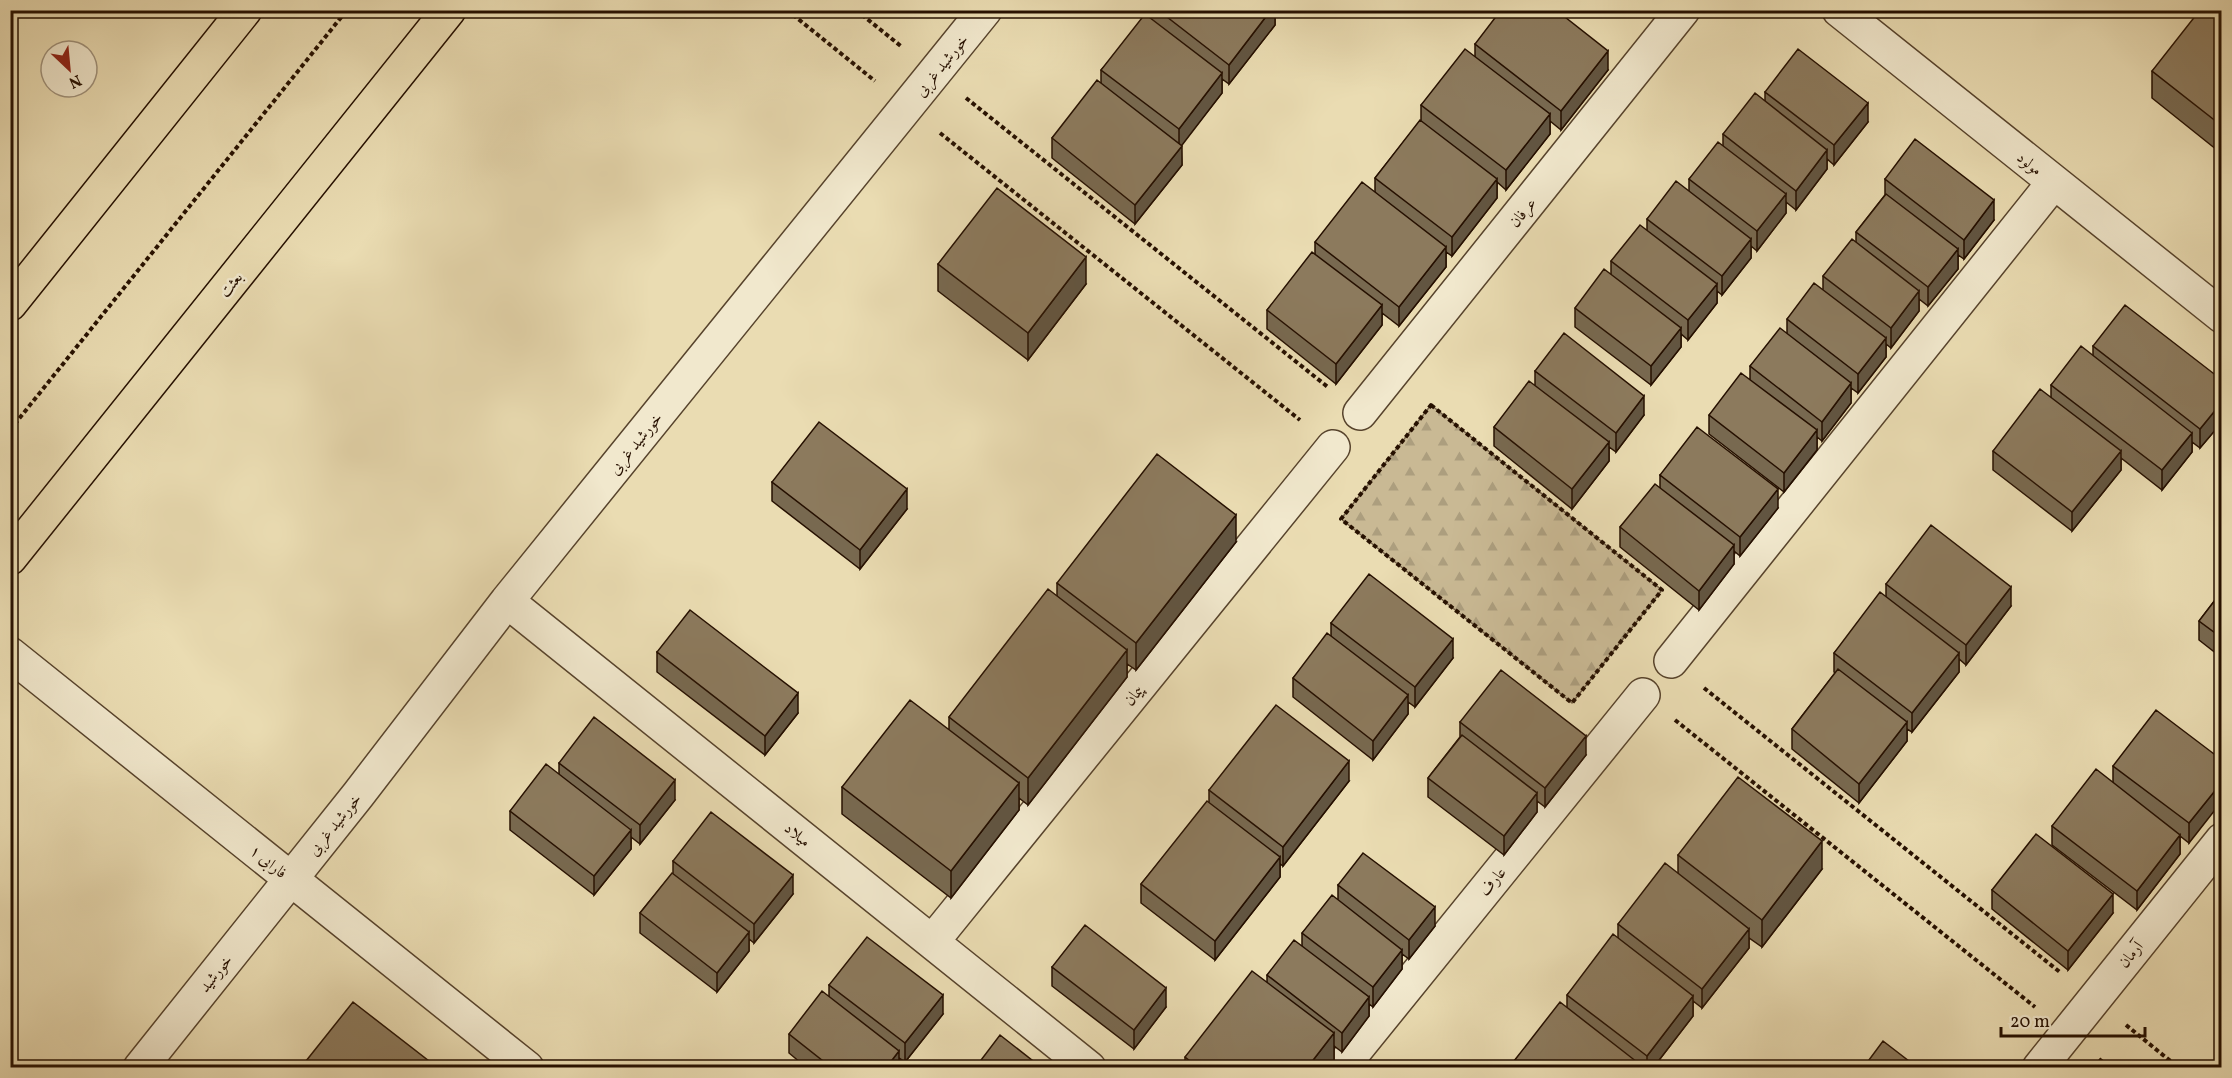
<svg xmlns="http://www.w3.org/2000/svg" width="2232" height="1078" viewBox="0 0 2232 1078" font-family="Vollkorn,Amiri,serif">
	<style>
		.forest { fill: url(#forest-firs); stroke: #78644a; stroke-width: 1.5 }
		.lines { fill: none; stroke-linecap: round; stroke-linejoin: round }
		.minor-casing { stroke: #57432c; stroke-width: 36 }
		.major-casing { stroke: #261000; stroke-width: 36 }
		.path { stroke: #261000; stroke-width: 4; stroke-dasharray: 4.5 3; stroke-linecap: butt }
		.minor { stroke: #f1e8cd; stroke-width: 33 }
		.major { stroke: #eadcb2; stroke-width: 33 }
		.wall { fill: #786950; stroke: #261000; stroke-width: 1.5 }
		.shaded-wall { fill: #625541; stroke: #261000; stroke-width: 1.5 }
		.building { fill: #8c7a5d; stroke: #261000; stroke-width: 1.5 }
		.labels { text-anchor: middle; stroke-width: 5; stroke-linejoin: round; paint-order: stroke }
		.street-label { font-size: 16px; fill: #261000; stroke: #f1e8cd }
	</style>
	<defs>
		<pattern id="forest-firs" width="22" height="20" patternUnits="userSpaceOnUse" patternTransform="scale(1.5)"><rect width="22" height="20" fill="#c9b994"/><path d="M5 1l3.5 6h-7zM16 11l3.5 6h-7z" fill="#ac9e7e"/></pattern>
	</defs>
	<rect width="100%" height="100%" fill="#eadcb2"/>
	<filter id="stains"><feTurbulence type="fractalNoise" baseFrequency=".00333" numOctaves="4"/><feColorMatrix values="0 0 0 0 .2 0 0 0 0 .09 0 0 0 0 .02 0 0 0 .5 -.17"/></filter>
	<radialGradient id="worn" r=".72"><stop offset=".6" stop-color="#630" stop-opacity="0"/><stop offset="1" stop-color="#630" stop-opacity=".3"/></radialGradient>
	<path class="forest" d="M 1431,405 L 1662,590 L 1572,703 L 1341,519 Z"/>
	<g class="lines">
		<defs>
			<path id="minor" d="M 1839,10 L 2222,316
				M 1360,413 L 1683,10
				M 507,601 L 1089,1068
				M 10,654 L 527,1068
				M 1671,661 L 2054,182
				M 932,942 L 1333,447
				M 140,1068 L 358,795 L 507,601 L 985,10
				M 1341,1068 L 1643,695
				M 2039,1068 L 2222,840"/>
			<path id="major" d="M 10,304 L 245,10
				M 10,558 L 449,10"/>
		</defs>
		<use href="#minor" class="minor-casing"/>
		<use href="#major" class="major-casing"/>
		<path class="path" d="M 787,10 L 875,81
			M 856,10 L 902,47
			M 966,98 L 1329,388
			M 940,133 L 1300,420
			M 1431,405 L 1662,590 L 1572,703 L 1341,519 Z
			M 10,430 L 347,10
			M 1704,688 L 2061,973
			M 1675,720 L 2035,1007
			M 2126,1025 L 2179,1068
			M 2099,1059 L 2110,1068"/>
		<use href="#minor" class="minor"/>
		<use href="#major" class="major"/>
	</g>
	<path class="wall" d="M 1150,10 L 1275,10 L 1275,25 L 1229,84 L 1222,79 L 1222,93 L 1181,145 L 1182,165 L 1135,224 L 1052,158 L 1052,138 L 1101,83 L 1101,70 L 1150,18 Z
		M 2222,10 L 2222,154 L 2152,98 L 2152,71 Z
		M 1475,44 L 1608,70 L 1561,130 L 1550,121 L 1550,134 L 1506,190 L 1497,182 L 1497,198 L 1452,256 L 1446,252 L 1446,267 L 1399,326 L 1382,313 L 1382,325 L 1336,384 L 1267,329 L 1267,310 L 1315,255 L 1315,242 L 1375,192 L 1375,178 L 1421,120 L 1421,105 L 1475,57 Z
		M 1765,92 L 1868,122 L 1834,165 L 1827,159 L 1827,169 L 1796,210 L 1786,202 L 1786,213 L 1757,251 L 1751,246 L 1751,258 L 1722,295 L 1717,291 L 1717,303 L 1688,340 L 1681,334 L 1681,347 L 1651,385 L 1575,327 L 1575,308 L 1611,274 L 1611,261 L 1647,230 L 1647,219 L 1689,191 L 1689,179 L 1723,146 L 1723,134 L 1765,101 Z
		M 1885,179 L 1994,220 L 1964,259 L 1958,255 L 1958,269 L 1928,306 L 1919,299 L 1919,311 L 1891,348 L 1886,344 L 1886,357 L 1858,393 L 1851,388 L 1851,403 L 1822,441 L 1817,437 L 1817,450 L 1784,492 L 1709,434 L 1709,415 L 1750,379 L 1750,366 L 1787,333 L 1787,319 L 1823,289 L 1823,276 L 1856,243 L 1856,232 L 1885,195 Z
		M 938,264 L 1086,284 L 1028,360 L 938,291 Z
		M 2093,346 L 2222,380 L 2222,422 L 2200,448 L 2192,442 L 2192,452 L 2162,490 L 2121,458 L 2121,470 L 2072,531 L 1993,470 L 1993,451 L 2051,398 L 2051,385 L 2093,356 Z
		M 1535,371 L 1644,415 L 1616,452 L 1609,447 L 1609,461 L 1572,509 L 1494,446 L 1494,427 L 1535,385 Z
		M 1660,475 L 1778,508 L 1740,556 L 1734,551 L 1734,564 L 1699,610 L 1620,547 L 1620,527 L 1660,488 Z
		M 772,482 L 907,509 L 860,569 L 772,501 Z
		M 1236,542 L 1136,670 L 1127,664 L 1127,677 L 1028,805 L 1019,798 L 1019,810 L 951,898 L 842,814 L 842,787 L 949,729 L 949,717 L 1057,596 L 1057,583 Z
		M 1886,584 L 2011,606 L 1966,665 L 1959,659 L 1959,672 L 1912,732 L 1907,729 L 1907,741 L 1859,803 L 1792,749 L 1792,729 L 1835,673 L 1834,672 L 1834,653 L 1886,597 Z
		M 2222,591 L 2222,658 L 2199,640 L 2199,621 Z
		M 1331,623 L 1453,658 L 1415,707 L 1408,702 L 1408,714 L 1373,760 L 1293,697 L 1293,678 L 1331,636 Z
		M 657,652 L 798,713 L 765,755 L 657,672 Z
		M 1460,722 L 1586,755 L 1545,807 L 1537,801 L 1537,812 L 1504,855 L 1428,797 L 1428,778 L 1460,737 Z
		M 2222,760 L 2189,843 L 2180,836 L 2180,854 L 2137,910 L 2052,845 L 2052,826 L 2113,783 L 2113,766 Z
		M 559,763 L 675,800 L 640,844 L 631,837 L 631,849 L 594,895 L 510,830 L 510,811 L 559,774 Z
		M 1349,781 L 1283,866 L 1280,864 L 1280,877 L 1215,960 L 1141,903 L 1141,884 L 1209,802 L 1209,790 Z
		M 1678,855 L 1822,869 L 1762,947 L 1749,938 L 1749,948 L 1702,1008 L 1693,1001 L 1693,1016 L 1653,1068 L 1514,1068 L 1514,1061 L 1567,1008 L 1567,995 L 1618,939 L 1618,924 L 1678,873 Z
		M 673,861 L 793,894 L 754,943 L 749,939 L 749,951 L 717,992 L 640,933 L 640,913 L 673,873 Z
		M 1338,885 L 1435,926 L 1409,959 L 1402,954 L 1402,969 L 1373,1007 L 1369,1004 L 1369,1016 L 1342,1052 L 1334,1046 L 1334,1060 L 1328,1068 L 1185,1068 L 1185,1057 L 1267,982 L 1267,975 L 1302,946 L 1302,933 L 1338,899 Z
		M 1992,890 L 2113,913 L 2068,970 L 1992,909 Z
		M 1052,967 L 1166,1007 L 1134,1049 L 1052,986 Z
		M 829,985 L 943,1014 L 905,1062 L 899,1058 L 899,1068 L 807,1068 L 789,1053 L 789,1034 L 829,997 Z
		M 306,1061 L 438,1068 L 306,1068 Z"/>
	<path class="shaded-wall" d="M 1271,10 L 1275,10 L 1275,25 L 1229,84 L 1229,65 Z
		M 1608,51 L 1608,70 L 1561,130 L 1561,111 Z
		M 1222,73 L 1222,93 L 1179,149 L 1179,129 Z
		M 1868,103 L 1868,122 L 1834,165 L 1834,145 Z
		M 1550,114 L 1550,134 L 1506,190 L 1506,170 Z
		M 1182,146 L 1182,165 L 1135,224 L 1135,205 Z
		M 1827,150 L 1827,169 L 1796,210 L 1796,191 Z
		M 1497,179 L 1497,198 L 1452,256 L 1452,237 Z
		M 1786,194 L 1786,213 L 1757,251 L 1757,231 Z
		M 1994,200 L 1994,220 L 1964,259 L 1964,240 Z
		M 1751,239 L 1751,258 L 1722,295 L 1722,276 Z
		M 1446,247 L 1446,267 L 1399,326 L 1399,307 Z
		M 1958,249 L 1958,269 L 1928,306 L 1928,287 Z
		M 1086,257 L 1086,284 L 1028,360 L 1028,333 Z
		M 1717,284 L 1717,303 L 1688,340 L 1688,320 Z
		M 1919,291 L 1919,311 L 1891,348 L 1891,328 Z
		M 1382,305 L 1382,325 L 1336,384 L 1336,364 Z
		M 1681,328 L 1681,347 L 1651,385 L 1651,366 Z
		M 1886,338 L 1886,357 L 1858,393 L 1858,374 Z
		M 1851,383 L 1851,403 L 1822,441 L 1822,422 Z
		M 1644,396 L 1644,415 L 1616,452 L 1616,433 Z
		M 2222,402 L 2222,422 L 2200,448 L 2200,429 Z
		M 1817,430 L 1817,450 L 1784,492 L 1784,473 Z
		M 2192,433 L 2192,452 L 2162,490 L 2162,470 Z
		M 1609,442 L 1609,461 L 1572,509 L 1572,489 Z
		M 2121,451 L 2121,470 L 2072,531 L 2072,512 Z
		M 907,489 L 907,509 L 860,569 L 860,550 Z
		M 1778,489 L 1778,508 L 1740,556 L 1740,537 Z
		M 1236,515 L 1236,542 L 1136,670 L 1136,643 Z
		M 1734,545 L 1734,564 L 1699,610 L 1699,591 Z
		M 2011,587 L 2011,606 L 1966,665 L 1966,645 Z
		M 1453,639 L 1453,658 L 1415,707 L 1415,687 Z
		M 1127,650 L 1127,677 L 1028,805 L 1028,778 Z
		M 1959,653 L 1959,672 L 1912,732 L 1912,713 Z
		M 798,693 L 798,713 L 765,755 L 765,736 Z
		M 1408,695 L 1408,714 L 1373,760 L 1373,741 Z
		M 1907,722 L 1907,741 L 1859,803 L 1859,784 Z
		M 1586,736 L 1586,755 L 1545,807 L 1545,788 Z
		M 1349,761 L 1349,781 L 1283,866 L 1283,847 Z
		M 675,780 L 675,800 L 640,844 L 640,825 Z
		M 2222,782 L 2222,801 L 2189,843 L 2189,823 Z
		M 1019,783 L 1019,810 L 951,898 L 951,871 Z
		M 1537,793 L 1537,812 L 1504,855 L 1504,836 Z
		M 631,830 L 631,849 L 594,895 L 594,876 Z
		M 2180,835 L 2180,854 L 2137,910 L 2137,891 Z
		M 1822,841 L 1822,869 L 1762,947 L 1762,920 Z
		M 1280,857 L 1280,877 L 1215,960 L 1215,941 Z
		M 793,875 L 793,894 L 754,943 L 754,924 Z
		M 2113,894 L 2113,913 L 2068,970 L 2068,951 Z
		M 1435,907 L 1435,926 L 1409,959 L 1409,940 Z
		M 1749,929 L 1749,948 L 1702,1008 L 1702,989 Z
		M 749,932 L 749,951 L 717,992 L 717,973 Z
		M 1402,950 L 1402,969 L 1373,1007 L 1373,987 Z
		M 1166,988 L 1166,1007 L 1134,1049 L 1134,1030 Z
		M 943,995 L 943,1014 L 905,1062 L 905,1043 Z
		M 1693,996 L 1693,1016 L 1653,1068 L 1647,1068 L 1647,1056 Z
		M 1369,997 L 1369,1016 L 1342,1052 L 1342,1033 Z
		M 1334,1033 L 1334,1060 L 1328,1068 L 1307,1068 Z
		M 899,1051 L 899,1068 L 886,1068 Z"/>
	<path class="building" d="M 1158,10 L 1271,10 L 1229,65 Z
		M 1501,10 L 1556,10 L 1608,51 L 1561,111 L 1475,44 Z
		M 2200,10 L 2222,10 L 2222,126 L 2152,71 Z
		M 1145,14 L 1222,73 L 1179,129 L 1101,70 Z
		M 1465,49 L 1550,114 L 1506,170 L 1421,105 Z
		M 1798,49 L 1868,103 L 1834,145 L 1765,92 Z
		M 1097,80 L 1182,146 L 1135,205 L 1052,138 Z
		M 1755,93 L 1827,150 L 1796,191 L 1723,134 Z
		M 1420,120 L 1497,179 L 1452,237 L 1375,178 Z
		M 1915,139 L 1994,200 L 1964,240 L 1885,179 Z
		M 1718,142 L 1786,194 L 1757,231 L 1689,179 Z
		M 1676,181 L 1751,239 L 1722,276 L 1647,219 Z
		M 1362,182 L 1446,247 L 1399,307 L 1315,242 Z
		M 997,188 L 1086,257 L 1028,333 L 938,264 Z
		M 1886,194 L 1958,249 L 1928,287 L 1856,232 Z
		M 1640,225 L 1717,284 L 1688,320 L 1611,261 Z
		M 1852,239 L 1919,291 L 1891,328 L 1823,276 Z
		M 1312,252 L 1382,305 L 1336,364 L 1267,310 Z
		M 1604,269 L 1681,328 L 1651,366 L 1575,308 Z
		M 1814,283 L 1886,338 L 1858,374 L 1787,319 Z
		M 2125,305 L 2222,380 L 2222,402 L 2200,429 L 2093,346 Z
		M 1780,328 L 1851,383 L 1822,422 L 1750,366 Z
		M 1564,333 L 1644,396 L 1616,433 L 1535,371 Z
		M 2081,346 L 2192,433 L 2162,470 L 2051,385 Z
		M 1741,373 L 1817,430 L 1784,473 L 1709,415 Z
		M 1529,381 L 1609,442 L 1572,489 L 1494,427 Z
		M 2040,389 L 2121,451 L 2072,512 L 1993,451 Z
		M 819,422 L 907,489 L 860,550 L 772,482 Z
		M 1697,427 L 1778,489 L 1740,537 L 1660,475 Z
		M 1157,454 L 1236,515 L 1136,643 L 1057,583 Z
		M 1655,484 L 1734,545 L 1699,591 L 1620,527 Z
		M 1931,525 L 2011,587 L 1966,645 L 1886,584 Z
		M 1369,574 L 1453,639 L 1415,687 L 1331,623 Z
		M 1048,589 L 1127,650 L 1028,778 L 949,717 Z
		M 2222,591 L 2222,638 L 2199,621 Z
		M 1880,592 L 1959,653 L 1912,713 L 1834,653 Z
		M 690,610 L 798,693 L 765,736 L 657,652 Z
		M 1327,633 L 1408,695 L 1373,741 L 1293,678 Z
		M 1838,669 L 1907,722 L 1859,784 L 1792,729 Z
		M 1501,670 L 1586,736 L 1545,788 L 1460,722 Z
		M 910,700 L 1019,783 L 951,871 L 842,787 Z
		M 1276,705 L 1349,761 L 1283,847 L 1209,790 Z
		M 2156,710 L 2222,760 L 2222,782 L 2189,823 L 2113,766 Z
		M 594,717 L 675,780 L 640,825 L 559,763 Z
		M 1462,735 L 1537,793 L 1504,836 L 1428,778 Z
		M 546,764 L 631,830 L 594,876 L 510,811 Z
		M 2096,769 L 2180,835 L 2137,891 L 2052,826 Z
		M 1738,777 L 1822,841 L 1762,920 L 1678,855 Z
		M 1207,801 L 1280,857 L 1215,941 L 1141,884 Z
		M 711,812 L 793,875 L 754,924 L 673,861 Z
		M 2036,834 L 2113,894 L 2068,951 L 1992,890 Z
		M 1363,853 L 1435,907 L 1409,940 L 1338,885 Z
		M 1665,863 L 1749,929 L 1702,989 L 1618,924 Z
		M 672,873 L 749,932 L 717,973 L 640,913 Z
		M 1332,895 L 1402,950 L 1373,987 L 1302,933 Z
		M 1085,925 L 1166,988 L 1134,1030 L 1052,967 Z
		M 1613,934 L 1693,996 L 1647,1056 L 1567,995 Z
		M 867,937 L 943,995 L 905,1043 L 829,985 Z
		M 1294,940 L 1369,997 L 1342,1033 L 1267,975 Z
		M 1252,971 L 1334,1033 L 1307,1068 L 1199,1068 L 1185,1057 Z
		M 822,991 L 899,1051 L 886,1068 L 832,1068 L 789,1034 Z
		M 353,1002 L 438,1068 L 314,1068 L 306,1061 Z
		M 1560,1002 L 1637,1062 L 1632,1068 L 1522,1068 L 1514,1061 Z
		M 1000,1035 L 1042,1068 L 975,1068 Z
		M 1883,1041 L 1918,1068 L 1863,1068 Z"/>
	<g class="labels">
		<g class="street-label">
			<text transform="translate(941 65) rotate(-51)" y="6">خورشید غربی</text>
			<text transform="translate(2030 163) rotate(39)" y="6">مولود</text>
			<text transform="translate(1522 212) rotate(-51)" y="6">عرفان</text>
			<text transform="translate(230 284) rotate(-51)" y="6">بعثت</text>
			<text transform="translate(635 443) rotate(-51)" y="6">خورشید غربی</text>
			<text transform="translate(1133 695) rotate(-51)" y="6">پیمان</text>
			<text transform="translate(334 824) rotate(-51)" y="6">خورشید غربی</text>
			<text transform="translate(798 834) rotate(39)" y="6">میلاد</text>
			<text transform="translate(269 861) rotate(39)" y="6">فارابی ۱</text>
			<text transform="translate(1492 881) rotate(-51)" y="6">عارف</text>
			<text transform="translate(2130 954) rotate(-51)" y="6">آرمان</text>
			<text transform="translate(215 973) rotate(-51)" y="6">خورشید</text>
		</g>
	</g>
	<rect width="2232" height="1078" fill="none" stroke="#eadcb2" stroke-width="36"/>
	<rect x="12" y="12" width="2208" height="1054" fill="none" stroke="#261000" stroke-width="3"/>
	<rect x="18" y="18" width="2196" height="1042" fill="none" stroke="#261000" stroke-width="1.5"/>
	<g transform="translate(69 69) rotate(154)"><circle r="28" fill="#f1e8cd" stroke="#a0927b" stroke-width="1.5"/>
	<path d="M0-4.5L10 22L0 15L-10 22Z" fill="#8f2418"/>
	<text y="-9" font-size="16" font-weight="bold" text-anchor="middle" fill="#261000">N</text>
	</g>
	<path d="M2001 1027v9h144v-9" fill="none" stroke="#261000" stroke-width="3"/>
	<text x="2010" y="1027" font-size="18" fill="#261000" stroke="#f1e8cd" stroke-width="4.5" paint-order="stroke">20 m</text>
	<rect width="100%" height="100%" filter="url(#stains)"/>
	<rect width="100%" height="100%" fill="url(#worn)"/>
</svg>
